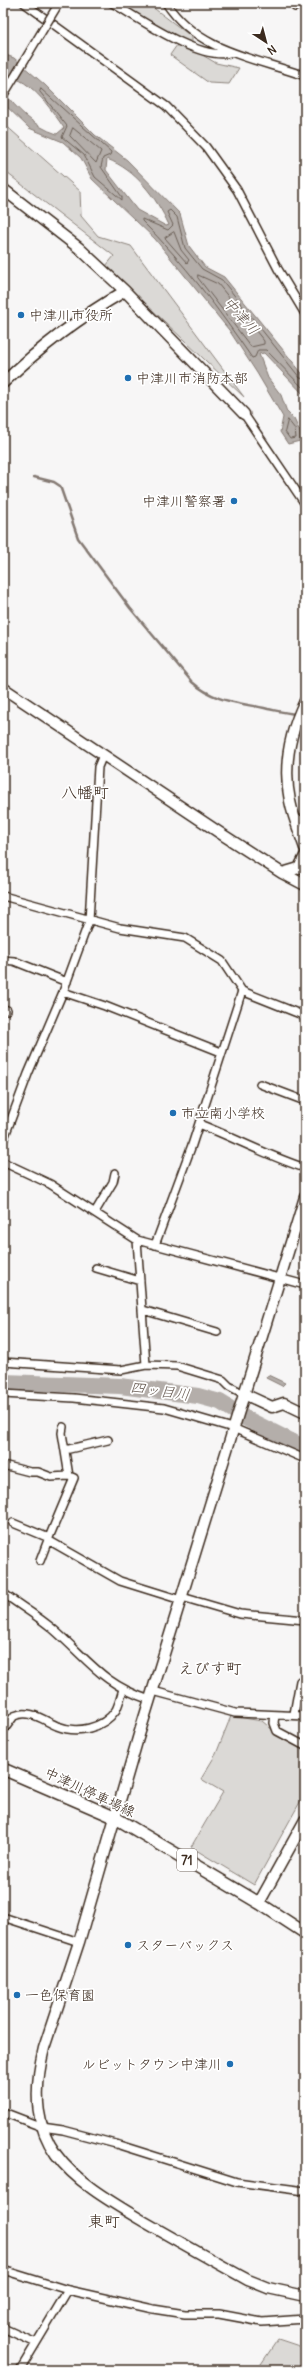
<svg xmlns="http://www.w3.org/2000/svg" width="308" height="2373" viewBox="0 0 308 2373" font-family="Delius,'Klee One',sans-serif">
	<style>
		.green { fill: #dbd9d6; stroke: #8b827a }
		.water { fill: #b4aeaa; stroke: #847972; fill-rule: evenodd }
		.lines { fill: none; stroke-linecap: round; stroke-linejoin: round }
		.shore { stroke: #6b5f56; stroke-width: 1 }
		.stream { stroke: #847972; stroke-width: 2.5 }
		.river { stroke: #b4aeaa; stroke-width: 16 }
		.street-casing { stroke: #3b2a1e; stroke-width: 10 }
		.secondary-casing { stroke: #3b2a1e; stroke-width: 13 }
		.primary-casing { stroke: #3b2a1e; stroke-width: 14 }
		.street { stroke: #fff; stroke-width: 7 }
		.secondary { stroke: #fff; stroke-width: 10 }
		.primary { stroke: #fff; stroke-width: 11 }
		.street-bridge-casing { stroke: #3b2a1e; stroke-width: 10; stroke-linecap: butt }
		.street-bridge { stroke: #fff; stroke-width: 7 }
		.poi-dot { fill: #1f6fb2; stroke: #fff; stroke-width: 1.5 }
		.labels { text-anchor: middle; stroke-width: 3.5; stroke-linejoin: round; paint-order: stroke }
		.shield { fill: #fff; stroke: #766a62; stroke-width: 1 }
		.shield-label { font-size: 13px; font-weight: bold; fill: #3b2a1e }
		.poi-label { font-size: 14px; fill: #3b2a1e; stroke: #fff; text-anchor: start }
		.street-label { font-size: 14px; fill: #3b2a1e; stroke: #fff }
		.water-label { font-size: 15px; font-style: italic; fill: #65584f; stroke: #fff }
		.quarter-label { font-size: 16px; fill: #3b2a1e; stroke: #fff }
	</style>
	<rect width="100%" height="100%" fill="#f7f6f6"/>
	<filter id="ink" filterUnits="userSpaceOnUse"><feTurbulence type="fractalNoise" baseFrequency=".025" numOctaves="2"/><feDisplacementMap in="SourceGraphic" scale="8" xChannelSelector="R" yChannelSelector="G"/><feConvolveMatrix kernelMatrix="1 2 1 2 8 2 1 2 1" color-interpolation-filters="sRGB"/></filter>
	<g filter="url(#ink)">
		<path class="green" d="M 116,3 L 147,3 L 192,37 L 192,49 L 216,63 L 239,68 L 229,84 L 209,83 L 170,55 L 177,45 L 173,36 Z
			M 3,123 L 80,191 L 81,216 L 98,236 L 131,246 L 244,397 L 106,266 L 114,256 L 3,170 Z
			M 231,1716 L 262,1721 L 274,1731 L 305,1748 L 305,1793 L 254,1885 L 191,1847 L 223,1792 L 201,1779 L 216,1754 Z
			M 278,2339 L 305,2348 L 305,2370 L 257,2370 Z"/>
		<path class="water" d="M 3,54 L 14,58 L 45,85 L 95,135 L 127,160 L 180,214 L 189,246 L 205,267 L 224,277 L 305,377 L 305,396 L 264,353 L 259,354 L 268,378 L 281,395 L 287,412 L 294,419 L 302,436 L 305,437 L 305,444 L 300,441 L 288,444 L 280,432 L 283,417 L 257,373 L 229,330 L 155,239 L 92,179 L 81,158 L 63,142 L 29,128 L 3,103 L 3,91 C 17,109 34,127 57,134 L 64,128 C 53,112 25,70 3,79 ZM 107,159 C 136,170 156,197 169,225 L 166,226 L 137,210 L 106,170 Z
			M 268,1375 L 285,1383 L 282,1386 L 266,1378 Z"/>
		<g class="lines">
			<path class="shore" d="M 41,89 L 111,152 L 110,155 L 103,158 L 101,167 L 122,197 L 122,200 L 95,177 L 84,155 L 62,137 L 67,126 L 40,92 Z
				M 73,128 L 101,151 L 96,163 L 70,136 Z
				M 174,232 L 181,250 L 189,260 L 187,263 L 165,238 Z
				M 198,275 L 218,284 L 264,341 L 264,344 L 251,347 L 198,278 Z
				M 305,379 L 300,378 L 222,280 L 202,269 L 185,248 L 177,217 L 170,210 L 167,212 L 173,225 L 168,230 L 142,219 L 142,221 C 184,262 219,310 252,358 L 255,357 L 258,350 L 266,350 L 305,390
				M 288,420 L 295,429 L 296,438 L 290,439 L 285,432 Z"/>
			<path class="stream" d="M 34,477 L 54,482 L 60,486 L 78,538 L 130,608 L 192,682 C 216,703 239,702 268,709 C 278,711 286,713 296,714"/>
			<path class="river" d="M 3,1382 L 120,1386 L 198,1396 L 220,1402 L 247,1419 L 305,1448"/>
			<defs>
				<path id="street" d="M 24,3 L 166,106 L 206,147 L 237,190 L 278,269 L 305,314
					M 112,3 C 140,19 198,60 229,53
					M 166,3 C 198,52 255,58 305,76
					M 295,7 L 298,3
					M 244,414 L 305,504
					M 296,820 L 305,819
					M 3,896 L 120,928 L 185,938 L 222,961 L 242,991 L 305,1016
					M 3,960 L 14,961 L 67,982
					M 63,992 L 105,1006 L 221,1052
					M 3,1009 L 7,1010
					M 260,1084 L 305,1101
					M 199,1124 C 235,1138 268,1156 305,1168
					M 3,1141 L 28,1074 L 63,992 L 89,921 L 98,767 L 103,755
					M 3,1162 L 50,1184 L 137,1240 L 305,1285
					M 95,1212 L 113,1182 L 115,1173
					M 137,1240 L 146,1365
					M 155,1245 L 192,1145 L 242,991
					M 96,1268 L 140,1281
					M 143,1310 L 217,1332
					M 3,1362 L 121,1370 L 146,1365 L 177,1366 L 223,1380 L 229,1386 L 244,1394
					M 3,1394 L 74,1398 L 164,1408 L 233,1428 L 305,1459
					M 63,1427 L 62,1433 L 69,1476
					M 65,1450 L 108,1440
					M 3,1465 L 30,1472 L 38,1472 L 51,1477 L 69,1476 L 74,1478 L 48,1540 L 120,1581 L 181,1600
					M 13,1523 L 49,1538
					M 40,1561 L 48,1540
					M 3,1593 C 19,1605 38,1616 53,1629 C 89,1660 102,1684 150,1700
					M 182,1597 L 240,1614 L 305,1620
					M 153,1691 L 235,1713 L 305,1716
					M 294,1714 L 300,1681
					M 275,1715 L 274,1723 L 277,1731 L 305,1746
					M 3,1731 L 14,1716 C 30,1709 43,1720 57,1726 C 77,1734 103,1729 116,1710 C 119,1704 121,1696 123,1689
					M 3,1917 L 79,1942
					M 3,2112 L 42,2127 L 63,2130 L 116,2144 L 237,2182 L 305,2191
					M 3,2270 L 68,2290 L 153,2309 L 185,2314 L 219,2314 L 262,2322 L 305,2319
					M 3,2328 L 36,2343
					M 20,2370 L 68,2290"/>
				<path id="secondary" d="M 3,189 L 79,248 L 125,291 L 244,414
					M 3,383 C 40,347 80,317 125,291
					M 3,688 L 223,835 L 282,873 L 305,885
					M 305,701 C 290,732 283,767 290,801 C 293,817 300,833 305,848
					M 282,873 L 299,868 L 305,856
					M 305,1197 L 138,1738 L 79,1942 L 44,2048 C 20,2146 67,2176 143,2221 C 178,2241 213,2261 248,2280 L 268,2288 L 305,2296
					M 244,1394 L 272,1407 L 284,1403 L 305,1413
					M 259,1903 L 305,1820"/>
				<path id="primary" d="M 3,1769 L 114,1817 L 259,1903 L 305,1933"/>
			</defs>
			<use href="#street" class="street-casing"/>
			<use href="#secondary" class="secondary-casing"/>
			<use href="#primary" class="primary-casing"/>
			<use href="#street" class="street"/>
			<use href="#secondary" class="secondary"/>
			<use href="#primary" class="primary"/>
			<defs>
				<path id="street-bridge" d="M 3,96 L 59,3"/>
			</defs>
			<use href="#street-bridge" class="street-bridge-casing"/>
			<use href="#street-bridge" class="street-bridge"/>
		</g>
	</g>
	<g class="poi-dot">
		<circle cx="21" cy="315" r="4"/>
		<circle cx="128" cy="378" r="4"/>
		<circle cx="234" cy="501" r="4"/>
		<circle cx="173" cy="1113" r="4"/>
		<circle cx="128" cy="1945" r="4"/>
		<circle cx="17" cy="1995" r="4"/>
		<circle cx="230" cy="2064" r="4"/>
	</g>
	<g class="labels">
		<rect class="shield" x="177" y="1849" width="20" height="22" rx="3"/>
		<g class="shield-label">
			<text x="187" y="1865">71</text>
		</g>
		<g class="poi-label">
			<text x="29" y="320">中津川市役所</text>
			<text x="136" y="383">中津川市消防本部</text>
			<text x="226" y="506" text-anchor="end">中津川警察署</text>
			<text x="181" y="1118">市立南小学校</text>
			<text x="136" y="1950">スターバックス</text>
			<text x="25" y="2000">一色保育園</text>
			<text x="222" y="2069" text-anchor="end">ルビットタウン中津川</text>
		</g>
		<g class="street-label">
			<text transform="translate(90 1792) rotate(25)" y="5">中津川停車場線</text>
		</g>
		<g class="water-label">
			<text transform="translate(241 316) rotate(48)" y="5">中津川</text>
			<text transform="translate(160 1391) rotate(8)" y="5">四ッ目川</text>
		</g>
		<g class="quarter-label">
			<text x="85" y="798">八幡町</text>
			<text x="210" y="1674">えびす町</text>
			<text x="104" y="2227">東町</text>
		</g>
	</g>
	<rect width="308" height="2373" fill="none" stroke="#fff" stroke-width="16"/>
	<rect x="8" y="8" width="292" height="2357" fill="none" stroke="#3b2a1e" stroke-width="1.5" filter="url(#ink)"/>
	<g transform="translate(266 42) rotate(144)" stroke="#ffffff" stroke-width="3" paint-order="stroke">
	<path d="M0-3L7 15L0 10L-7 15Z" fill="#3b2a1e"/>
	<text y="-6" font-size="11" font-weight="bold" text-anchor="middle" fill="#3b2a1e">N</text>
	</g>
</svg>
